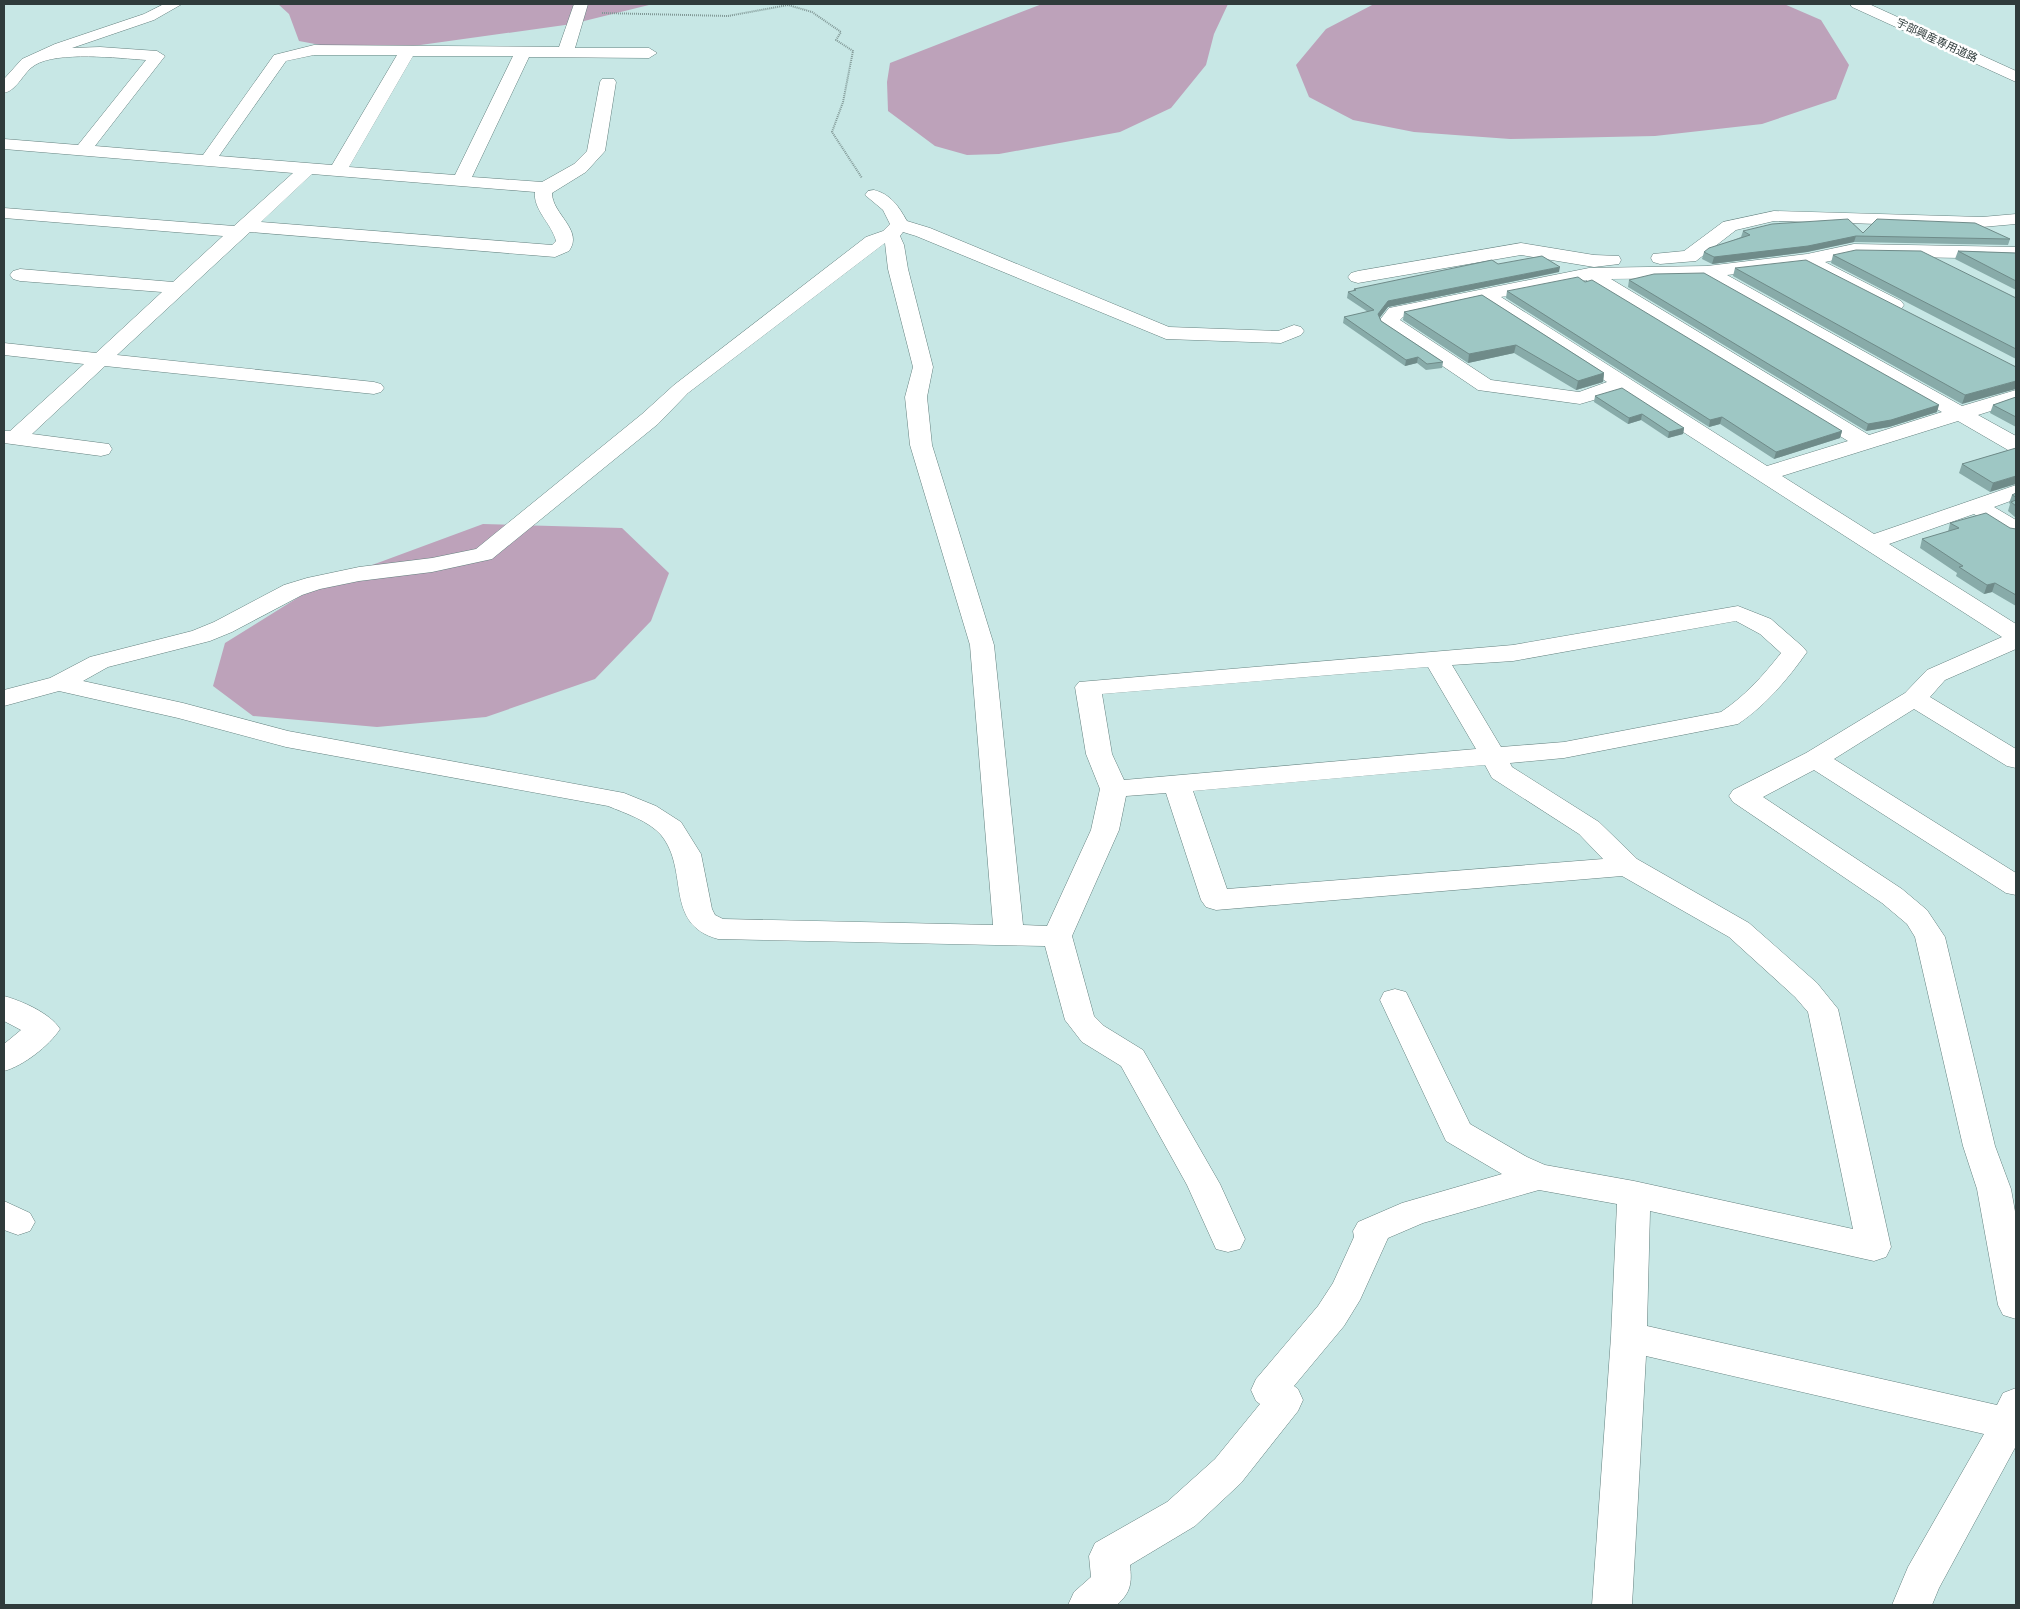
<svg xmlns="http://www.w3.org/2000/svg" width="2020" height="1609" viewBox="0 0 2020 1609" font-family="'Times New Roman','Noto Sans JP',serif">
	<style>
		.forest { fill: #bda2ba }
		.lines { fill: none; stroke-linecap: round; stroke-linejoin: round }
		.minor-casing { stroke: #64817f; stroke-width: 1 }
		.path { stroke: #819896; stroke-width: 2; stroke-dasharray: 1 1; stroke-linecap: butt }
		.minor { fill: #fff; fill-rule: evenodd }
		.wall { fill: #88aba9 }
		.shaded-wall { fill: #6f8b89 }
		.building { fill: #9ec7c4; stroke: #6f8b89 }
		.labels { text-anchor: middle; stroke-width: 5; stroke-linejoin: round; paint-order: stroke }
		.far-street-label { font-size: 11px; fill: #2f3b3b; stroke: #fff }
	</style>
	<rect width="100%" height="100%" fill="#c7e7e5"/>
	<path class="forest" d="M 278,4 L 653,4 L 572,24 L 363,53 L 299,41 L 289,14 Z
		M 1042,4 L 1228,4 L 1214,34 L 1206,65 L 1171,108 L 1120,132 L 999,154 L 967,155 L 935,146 L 888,111 L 887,82 L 890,63 Z
		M 1374,4 L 1784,4 L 1821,20 L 1849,65 L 1836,99 L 1762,124 L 1655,136 L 1510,139 L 1414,132 L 1353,120 L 1309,97 L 1296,65 L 1326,29 Z
		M 483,524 L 622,528 L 669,573 L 651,621 L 595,679 L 486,717 L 377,727 L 253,716 L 213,686 L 225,643 L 318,585 Z"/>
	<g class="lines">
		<defs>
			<path id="minor" d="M 164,4 L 182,4 L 154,20 L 72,48 L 100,47 L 157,51 L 165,56 L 95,146 L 203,155 L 274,55 L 314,45 L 559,47 L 574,4 L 588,4 L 575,48 L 649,48 L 657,53 L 649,58 L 529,57 L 472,177 L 542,182 L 574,164 L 587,151 L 600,82 L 602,79 L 614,79 L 616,82 L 605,151 L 586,172 L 552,193 C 552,214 584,230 569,251 L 555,257 L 250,232 L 117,355 L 374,382 L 381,384 L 384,388 L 381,392 L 374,394 L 105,366 L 32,434 L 109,444 L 112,449 L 109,454 L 101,456 L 4,443 L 4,431 L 10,431 L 84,364 L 4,355 L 4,343 L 96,353 L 162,292 L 20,281 L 13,279 L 10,275 L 13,271 L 20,269 L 173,282 L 223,236 L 4,218 L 4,208 L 234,226 L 293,173 L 4,149 L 4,139 L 78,145 L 146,60 C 119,58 57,51 35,65 C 23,72 18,90 4,93 L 4,79 L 22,59 L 55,44 L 144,14 ZM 314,55 L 397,55 L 332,165 L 219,156 L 286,61 ZM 413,56 L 513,56 L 455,175 L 349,167 ZM 312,174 L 535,192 C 533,210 552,224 556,241 L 552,245 L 261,222 Z
				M 1850,4 L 1869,4 L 2016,71 L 2016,82 L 1852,7 Z
				M 874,190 C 891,194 899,207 907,221 L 930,228 L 1169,327 L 1278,331 L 1294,325 L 1301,327 L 1304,331 L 1301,335 L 1281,343 L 1166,339 L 916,236 L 903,232 L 900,236 L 904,245 L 908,269 L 933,367 L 927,397 L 932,445 L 994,645 L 1023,925 L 1047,926 L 1091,830 L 1100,789 L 1086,754 L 1075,687 L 1079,682 L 1513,645 L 1738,606 L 1771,619 L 1803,647 L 1807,652 C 1787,680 1766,705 1738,724 L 1564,758 L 1510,763 L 1512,767 L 1599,822 L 1637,859 L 1749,923 L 1817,983 L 1838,1009 L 1891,1247 L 1886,1257 L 1874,1261 L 1650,1211 L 1647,1326 L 1997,1405 L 2003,1393 L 2016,1388 L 2016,1446 L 1939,1588 L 1932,1605 L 1892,1605 L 1908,1567 L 1984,1434 L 1646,1356 L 1632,1605 L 1592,1605 L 1611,1337 L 1617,1204 L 1539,1190 L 1423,1223 L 1388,1238 L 1360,1300 L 1344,1326 L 1294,1386 L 1298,1389 L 1303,1400 L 1298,1411 L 1241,1483 L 1195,1526 L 1130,1565 C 1132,1583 1131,1592 1117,1605 L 1068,1605 L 1074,1592 L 1091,1577 L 1089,1556 L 1095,1543 L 1167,1502 L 1215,1459 L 1260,1404 L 1256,1401 L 1251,1390 L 1256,1379 L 1318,1306 L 1333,1283 L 1354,1237 L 1353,1231 L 1358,1222 L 1402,1203 L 1502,1174 L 1446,1141 L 1380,1000 L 1384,992 L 1395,989 L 1406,992 L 1470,1124 L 1527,1157 L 1545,1165 L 1634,1181 L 1853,1229 L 1808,1012 L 1795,997 L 1729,937 L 1622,876 L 1216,910 L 1206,907 L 1201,900 L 1166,793 L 1126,796 L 1119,830 L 1072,936 L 1094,1016 L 1104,1026 L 1143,1050 L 1220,1184 L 1245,1239 L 1240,1249 L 1228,1252 L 1216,1249 L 1187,1185 L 1121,1066 L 1082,1042 L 1065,1020 L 1045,946 L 718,939 C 663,924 690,870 661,835 C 649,821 625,813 608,806 L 286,747 L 178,718 L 59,691 L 4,706 L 4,690 L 50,678 L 90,657 L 192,631 L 214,622 L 284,585 L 307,578 L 359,567 L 432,558 L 476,549 L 642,414 L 674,385 L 866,237 L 883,231 L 890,224 L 883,210 L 865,195 L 868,191 ZM 885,243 L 888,269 L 913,367 L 905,397 L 910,445 L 970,645 L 993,925 L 723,919 L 715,915 L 712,909 L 701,854 L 681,822 L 656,806 L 624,793 L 288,731 L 183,703 L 83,681 L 108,667 L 210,641 L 232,632 L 302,595 L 320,589 L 359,581 L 432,572 L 492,559 L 658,424 L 688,393 ZM 1736,621 L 1760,634 L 1781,653 C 1763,676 1745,696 1721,712 L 1564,742 L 1501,747 L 1452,665 L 1513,661 ZM 1428,667 L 1476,749 L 1124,780 L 1112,754 L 1102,694 ZM 1485,765 L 1492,778 L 1579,834 L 1603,859 L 1227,889 L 1193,791 Z
				M 1774,211 L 1982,217 L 2016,214 L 2016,224 L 1982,227 L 1774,221 L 1736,230 L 1696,261 L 1660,264 L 1653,262 L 1651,258 L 1653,254 L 1684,251 L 1723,222 Z
				M 1521,243 L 1594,255 L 1619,256 L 1621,260 L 1619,264 L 1594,267 L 1521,255 L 1358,283 L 1351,281 L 1348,277 L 1351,273 L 1358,271 Z
				M 1854,244 L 2016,247 L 2016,259 L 1854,256 L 1825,262 L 1901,301 L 1904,305 L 1901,309 L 1894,311 L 1804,266 L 1727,275 L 1962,406 L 2016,390 L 2016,403 L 1978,415 L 2016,436 L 2016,451 L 2008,450 L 1958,421 L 1782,476 L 1874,534 L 2016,485 L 2016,499 L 1994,507 L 2016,520 L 2016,537 L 2008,535 L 1974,514 L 1889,544 L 2016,624 L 2016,649 L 1945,680 L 1930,697 L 2016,749 L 2016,768 L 2007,766 L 1914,709 L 1834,759 L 2016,873 L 2016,895 L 2006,893 L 1814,770 L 1763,797 L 1902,889 L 1927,910 L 1945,937 L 1995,1146 L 2011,1189 L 2016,1217 L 2016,1319 L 2003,1315 L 1998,1305 L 1977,1189 L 1963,1146 L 1915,937 L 1907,924 L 1882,903 L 1733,802 L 1729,796 L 1733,790 L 1806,753 L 1905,693 L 1927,670 L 2002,637 L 1621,392 L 1580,404 L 1478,390 L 1382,325 L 1379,321 L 1389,308 L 1589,268 L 1707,266 L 1807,254 ZM 1703,278 L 1942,412 L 1869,435 L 1611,279 ZM 1586,280 L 1848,441 L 1767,466 L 1501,297 ZM 1481,301 L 1607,382 L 1579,392 L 1491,380 L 1400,320 L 1403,317 Z
				M 4,996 C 22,1001 50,1013 60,1029 C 49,1046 23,1066 4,1071 L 4,1044 L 21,1030 L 4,1021 Z
				M 4,1201 L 30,1213 L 35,1222 L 30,1231 L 18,1235 L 4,1230 Z"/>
		</defs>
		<use href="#minor" class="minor-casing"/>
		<path class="path" d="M 602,13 L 728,16 L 788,5 L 812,12 L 841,32 L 836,40 L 853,51 L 843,102 L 832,132 L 862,178"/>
		<use href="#minor" class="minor"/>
	</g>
	<path class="wall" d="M 1743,231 L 2010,239 L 2008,245 L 1854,242 L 1807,252 L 1712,264 L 1702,259 L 1704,252 L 1741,237 Z
		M 1958,251 L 2016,253 L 2016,290 L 1955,259 Z
		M 1833,255 L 2016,298 L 2016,359 L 1831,263 Z
		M 1735,268 L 2016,367 L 1962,404 L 1733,276 Z
		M 1559,272 L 1388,307 L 1380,317 L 1381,321 L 1443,362 L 1442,368 L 1426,370 L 1417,363 L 1405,366 L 1343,323 L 1344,317 L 1368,312 L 1347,298 L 1348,292 L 1353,291 L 1354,289 Z
		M 1629,280 L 1937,412 L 1889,427 L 1866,431 L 1628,287 Z
		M 1507,291 L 1842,431 L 1840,438 L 1774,459 L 1720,424 L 1709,427 L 1506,298 Z
		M 1482,295 L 1604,373 L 1603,382 L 1576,390 L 1514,353 L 1468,363 L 1403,320 L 1404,312 Z
		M 1595,396 L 1684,428 L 1683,434 L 1668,438 L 1641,420 L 1628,424 L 1594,402 Z
		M 2016,397 L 2016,427 L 1990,413 L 1993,405 Z
		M 2016,448 L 1990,492 L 1959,473 L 1962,464 Z
		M 2016,493 L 2016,518 L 2008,511 L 2010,504 L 2009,503 L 2012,495 Z
		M 1950,523 L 2016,529 L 2016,606 L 1992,592 L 1984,594 L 1956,576 L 1957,573 L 1920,548 L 1922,539 L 1948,532 Z"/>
	<path class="shaded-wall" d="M 1856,236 L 1854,242 L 1807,252 L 1712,264 L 1714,257 Z
		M 1560,267 L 1559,272 L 1388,307 L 1378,320 L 1378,314 L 1388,301 Z
		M 1516,345 L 1514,353 L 1468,363 L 1469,354 Z
		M 1418,357 L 1417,363 L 1405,366 L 1406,360 Z
		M 1604,373 L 1603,382 L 1576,390 L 1578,381 Z
		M 2016,381 L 2016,389 L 1962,404 L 1965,395 Z
		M 1939,405 L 1937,412 L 1889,427 L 1866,431 L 1868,424 Z
		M 1642,414 L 1641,420 L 1628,424 L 1629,418 Z
		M 1722,417 L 1720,424 L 1709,427 L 1710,420 Z
		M 1684,428 L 1683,434 L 1668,438 L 1669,432 Z
		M 1842,431 L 1840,438 L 1774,459 L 1776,452 Z
		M 2016,476 L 2016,484 L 1990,492 L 1993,483 Z
		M 1995,583 L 1992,592 L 1984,594 L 1987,585 Z"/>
	<path class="building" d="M 1848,219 L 1863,233 L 1877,219 L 1975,223 L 2010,239 L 1856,236 L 1808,246 L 1714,257 L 1704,252 L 1709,248 L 1750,235 L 1743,231 L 1772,224 Z
		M 1856,250 L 1921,251 L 2016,298 L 2016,349 L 1833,255 Z
		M 1958,251 L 2016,253 L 2016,281 Z
		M 1542,256 L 1560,267 L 1388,301 L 1378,314 L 1381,321 L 1443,362 L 1427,364 L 1418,357 L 1406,360 L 1344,317 L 1374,310 L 1348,292 L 1356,290 L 1354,289 L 1492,260 L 1498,264 Z
		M 1806,260 L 2016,367 L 2016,381 L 1965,395 L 1735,268 Z
		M 1704,273 L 1939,405 L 1891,420 L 1868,424 L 1629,280 L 1654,274 Z
		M 1578,277 L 1585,282 L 1592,280 L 1842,431 L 1776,452 L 1722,417 L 1710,420 L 1507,291 Z
		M 1482,295 L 1604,373 L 1578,381 L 1516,345 L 1469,354 L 1404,312 Z
		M 1622,388 L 1684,428 L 1669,432 L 1642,414 L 1629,418 L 1595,396 Z
		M 2016,397 L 2016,417 L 1993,405 Z
		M 2016,448 L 2016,476 L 1993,483 L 1962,464 Z
		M 2016,493 L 2016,497 L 2012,495 Z
		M 2016,500 L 2016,506 L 2011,502 Z
		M 1986,513 L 2010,528 L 2016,529 L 2016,595 L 1995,583 L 1987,585 L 1959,567 L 1963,566 L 1922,539 L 1959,528 L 1950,523 Z"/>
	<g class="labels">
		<g class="far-street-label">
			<text transform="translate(1937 40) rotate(25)" y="4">宇部興産専用道路</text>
		</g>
	</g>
	<rect width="2020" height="1609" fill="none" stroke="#2f3b3b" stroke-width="10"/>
</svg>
